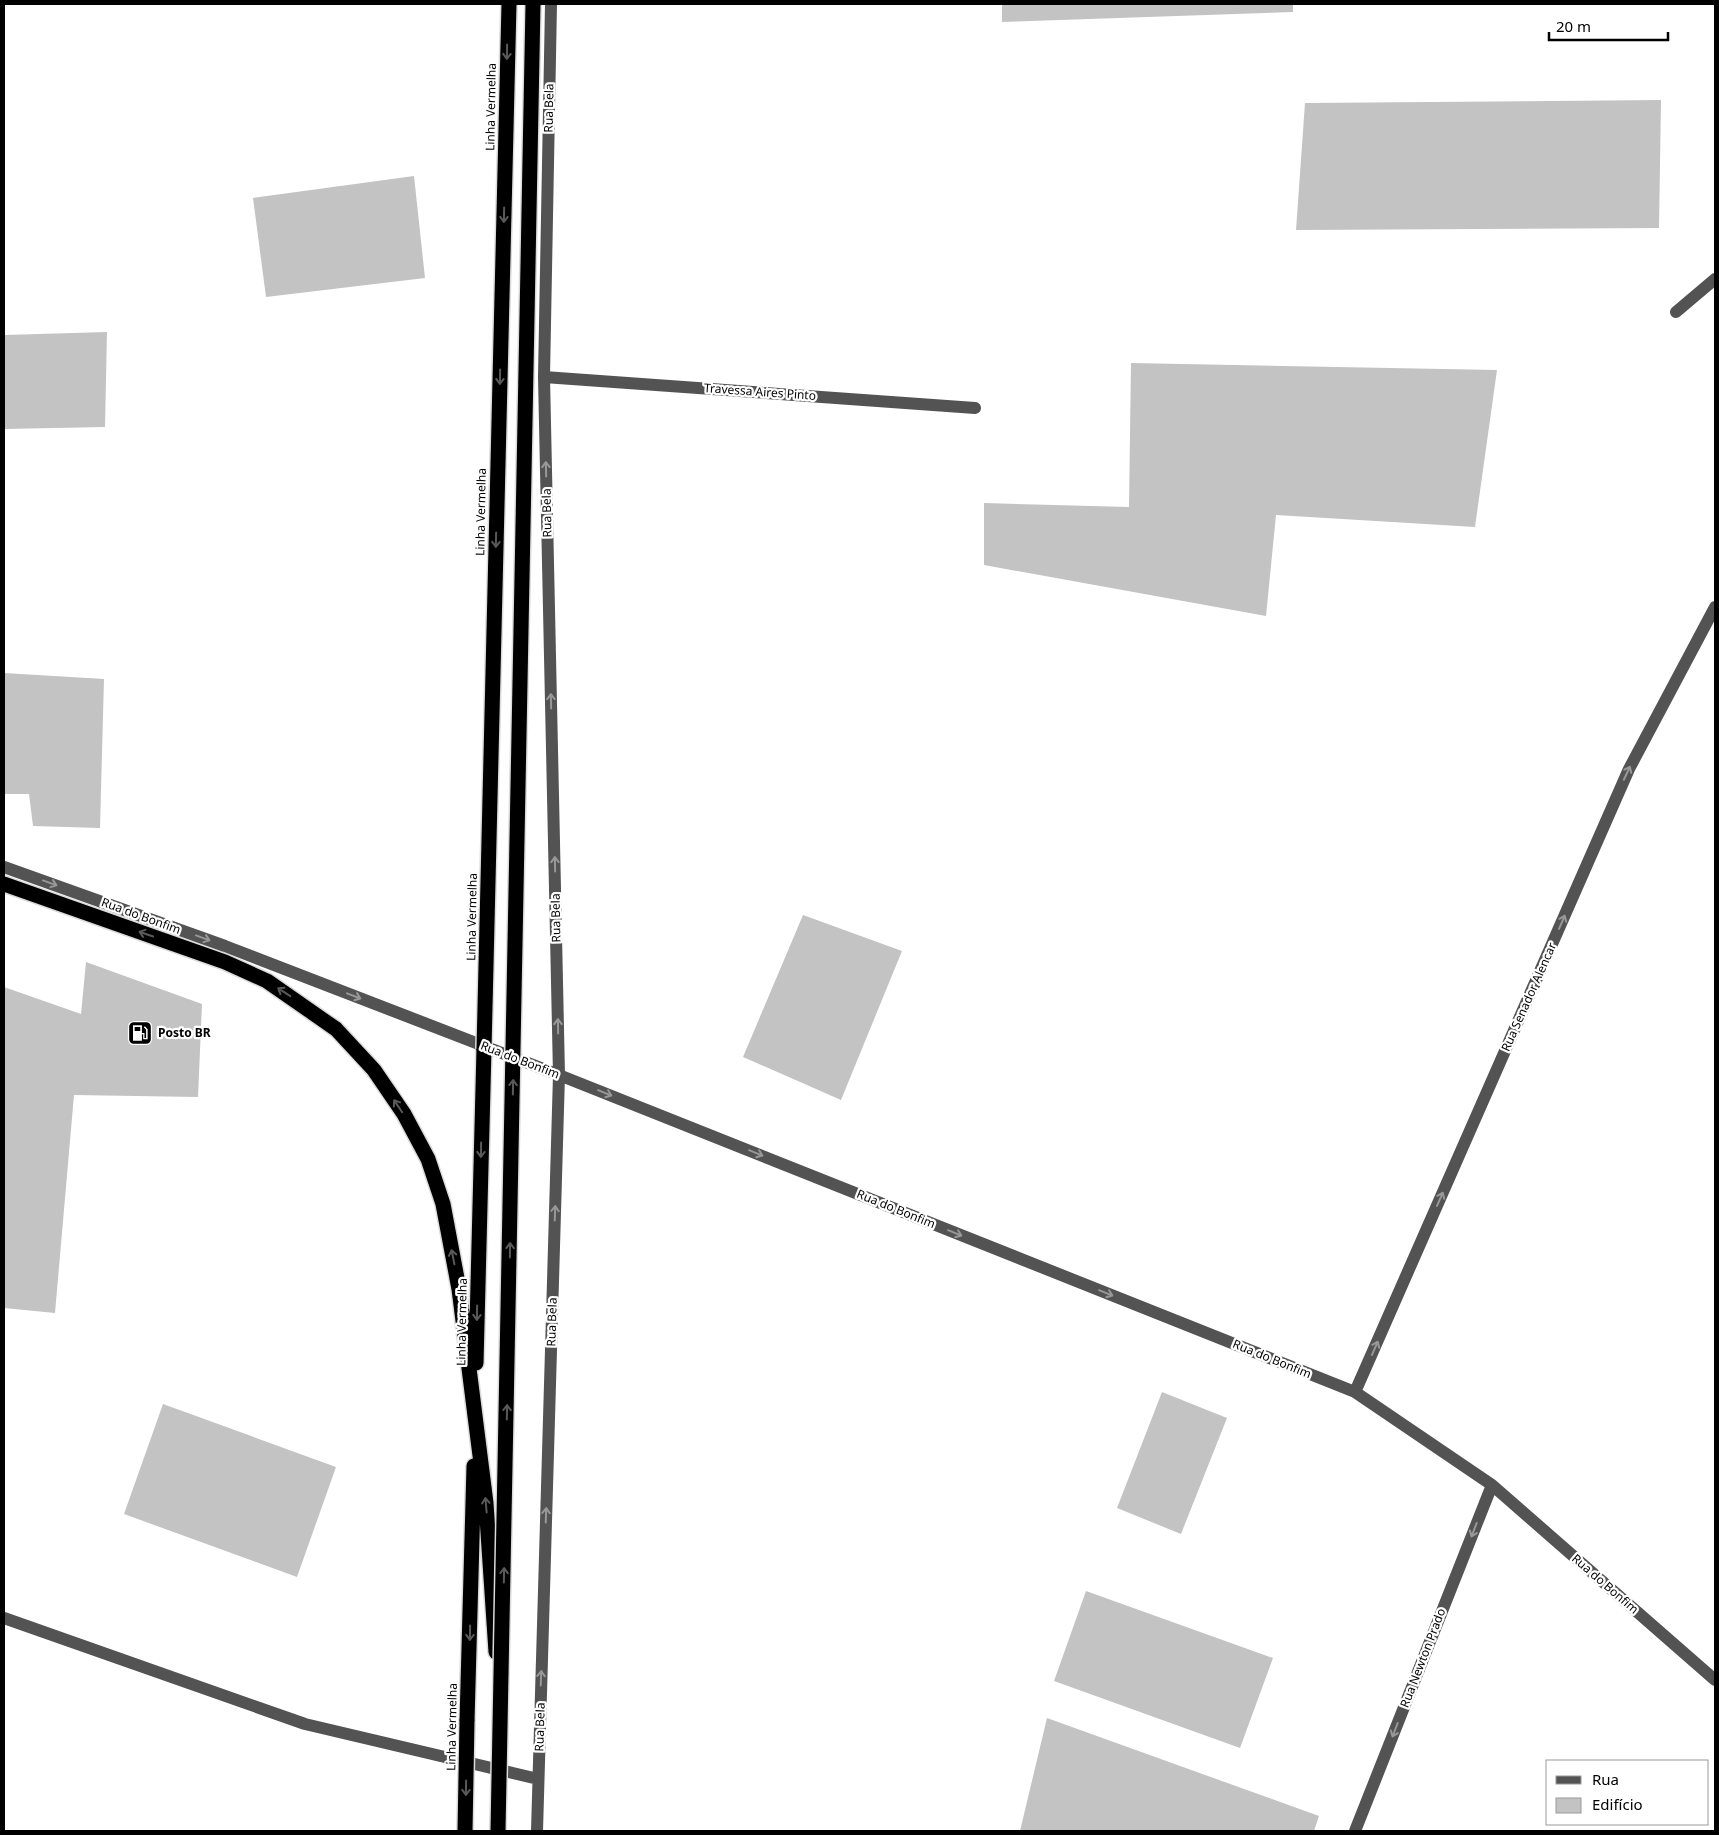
<svg xmlns="http://www.w3.org/2000/svg" width="1719" height="1835" viewBox="0 0 1719 1835" font-family="'Noto Sans',sans-serif">
	<style>
		.building { fill: #c3c3c3 }
		.lines { fill: none; stroke-linecap: round; stroke-linejoin: round }
		.highway-casing { stroke: #dbdbdb; stroke-width: 18 }
		.minor { stroke: #535353; stroke-width: 12 }
		.highway { stroke: #000; stroke-width: 15 }
		.highway-bridge-casing { stroke: #dbdbdb; stroke-width: 18; stroke-linecap: butt }
		.highway-bridge { stroke: #000; stroke-width: 15 }
		.oneway { stroke: #595959 }
		.oneway2 { stroke: #989898 }
		.labels { text-anchor: middle; stroke-width: 4.5; stroke-linejoin: round; paint-order: stroke }
		.street-label { font-size: 12px; fill: #000; stroke: #fff }
		.poi-label { font-size: 12px; font-weight: bold; fill: #000; stroke: #fff; text-anchor: start }
	</style>
	<rect width="100%" height="100%" fill="#fff"/>
	<path class="building" d="M 1002,4 L 1293,4 L 1293,12 L 1002,22 Z
		M 1661,100 L 1659,228 L 1296,230 L 1305,103 Z
		M 414,176 L 425,278 L 266,297 L 253,198 Z
		M 107,332 L 105,427 L 4,429 L 4,335 Z
		M 1131,363 L 1497,370 L 1475,527 L 1276,515 L 1266,616 L 984,565 L 984,503 L 1129,507 Z
		M 4,673 L 104,679 L 100,828 L 33,826 L 29,794 L 4,794 Z
		M 803,915 L 902,951 L 841,1100 L 743,1057 Z
		M 86,962 L 202,1004 L 198,1097 L 74,1095 L 55,1313 L 4,1308 L 4,987 L 81,1014 Z
		M 1162,1392 L 1227,1418 L 1181,1534 L 1117,1508 Z
		M 163,1404 L 336,1467 L 297,1577 L 124,1514 Z
		M 1086,1591 L 1273,1658 L 1240,1748 L 1054,1681 Z
		M 1047,1718 L 1319,1816 L 1314,1831 L 1020,1831 Z"/>
	<g class="lines">
		<defs>
			<path id="highway" d="M 4,884 L 225,962 L 267,981 L 336,1029 L 374,1070 L 404,1114 L 428,1159 L 443,1204 L 459,1289 L 486,1503 L 496,1652
				M 476,1363 L 484,1049
				M 467,1721 L 474,1466"/>
		</defs>
		<use href="#highway" class="highway-casing"/>
		<path class="minor" d="M 1676,312 L 1715,279
			M 544,377 L 975,408
			M 4,867 L 225,946 L 559,1075 L 1355,1392 L 1492,1485 L 1715,1680
			M 1355,1392 L 1629,769 L 1715,607
			M 4,1618 L 305,1724 L 538,1779
			M 537,1831 L 559,1075 L 544,377 L 551,4
			M 1355,1831 L 1492,1485"/>
		<use href="#highway" class="highway"/>
		<defs>
			<path id="highway-bridge" d="M 484,1049 L 509,4
				M 465,1831 L 467,1721
				M 498,1831 L 533,4"/>
		</defs>
		<use href="#highway-bridge" class="highway-bridge-casing"/>
		<use href="#highway-bridge" class="highway-bridge"/>
	</g>
	<defs><path id="oneway-shaft" d="M-6 0H5M1.5-3L5.5 0L1.5 3" fill="none" stroke-width="1.6" stroke-linecap="round" stroke-linejoin="round" transform="scale(1.25)"/></defs>
	<g class="oneway">
		<use href="#oneway-shaft" transform="translate(507 52) rotate(91)"/>
		<use href="#oneway-shaft" transform="translate(504 215) rotate(91)"/>
		<use href="#oneway-shaft" transform="translate(500 377) rotate(91)"/>
		<use href="#oneway-shaft" transform="translate(496 540) rotate(91)"/>
		<use href="#oneway-shaft" transform="translate(146 934) rotate(-161)"/>
		<use href="#oneway-shaft" transform="translate(284 992) rotate(-147)"/>
		<use href="#oneway-shaft" transform="translate(513 1087) rotate(-89)"/>
		<use href="#oneway-shaft" transform="translate(398 1106) rotate(-124)"/>
		<use href="#oneway-shaft" transform="translate(481 1150) rotate(91)"/>
		<use href="#oneway-shaft" transform="translate(510 1250) rotate(-89)"/>
		<use href="#oneway-shaft" transform="translate(453 1257) rotate(-101)"/>
		<use href="#oneway-shaft" transform="translate(477 1313) rotate(91)"/>
		<use href="#oneway-shaft" transform="translate(507 1412) rotate(-89)"/>
		<use href="#oneway-shaft" transform="translate(486 1505) rotate(-95)"/>
		<use href="#oneway-shaft" transform="translate(504 1575) rotate(-89)"/>
		<use href="#oneway-shaft" transform="translate(470 1633) rotate(91)"/>
		<use href="#oneway-shaft" transform="translate(466 1788) rotate(91)"/>
	</g>
	<g class="oneway2">
		<use href="#oneway-shaft" transform="translate(546 469) rotate(-91)"/>
		<use href="#oneway-shaft" transform="translate(551 701) rotate(-91)"/>
		<use href="#oneway-shaft" transform="translate(1627 773) rotate(-65)"/>
		<use href="#oneway-shaft" transform="translate(555 864) rotate(-91)"/>
		<use href="#oneway-shaft" transform="translate(50 883) rotate(20)"/>
		<use href="#oneway-shaft" transform="translate(1562 922) rotate(-66)"/>
		<use href="#oneway-shaft" transform="translate(203 938) rotate(20)"/>
		<use href="#oneway-shaft" transform="translate(354 996) rotate(21)"/>
		<use href="#oneway-shaft" transform="translate(558 1026) rotate(-91)"/>
		<use href="#oneway-shaft" transform="translate(605 1093) rotate(22)"/>
		<use href="#oneway-shaft" transform="translate(756 1153) rotate(22)"/>
		<use href="#oneway-shaft" transform="translate(1440 1199) rotate(-66)"/>
		<use href="#oneway-shaft" transform="translate(555 1213) rotate(-88)"/>
		<use href="#oneway-shaft" transform="translate(955 1233) rotate(22)"/>
		<use href="#oneway-shaft" transform="translate(1106 1293) rotate(22)"/>
		<use href="#oneway-shaft" transform="translate(1375 1348) rotate(-66)"/>
		<use href="#oneway-shaft" transform="translate(546 1515) rotate(-88)"/>
		<use href="#oneway-shaft" transform="translate(1474 1530) rotate(111)"/>
		<use href="#oneway-shaft" transform="translate(541 1678) rotate(-88)"/>
		<use href="#oneway-shaft" transform="translate(1395 1730) rotate(111)"/>
	</g>
	<defs>
		<symbol id="fuel-square" viewBox="-11 -11 22 22"><rect x="-9" y="-9" width="18" height="18" rx="4" fill="#000" stroke="#fff"/><path d="M-5.5-6h7V0h2V4h1.3V-2.5L3-4.5l.8-.8L6-3V5H2.5V1h-1V6h-7ZM-4.2-4.7v3.2H.2V-4.7Z" fill="#fff"/></symbol>
	</defs>
	<g fill-rule="evenodd">
		<use href="#fuel-square" x="126" y="1019" width="28" height="28"/>
	</g>
	<g class="labels">
		<g class="street-label">
			<text transform="translate(491 107) rotate(-89)" y="4">Linha Vermelha</text>
			<text transform="translate(549 108) rotate(-89)" y="4">Rua Bela</text>
			<text transform="translate(760 392) rotate(4)" y="4">Travessa Aires Pinto</text>
			<text transform="translate(481 512) rotate(-89)" y="4">Linha Vermelha</text>
			<text transform="translate(547 513) rotate(-91)" y="4">Rua Bela</text>
			<text transform="translate(141 916) rotate(20)" y="4">Rua do Bonfim</text>
			<text transform="translate(472 917) rotate(-89)" y="4">Linha Vermelha</text>
			<text transform="translate(556 918) rotate(-91)" y="4">Rua Bela</text>
			<text transform="translate(1529 997) rotate(-66)" y="4">Rua Senador Alencar</text>
			<text transform="translate(520 1060) rotate(21)" y="4">Rua do Bonfim</text>
			<text transform="translate(896 1209) rotate(22)" y="4">Rua do Bonfim</text>
			<text transform="translate(462 1322) rotate(-89)" y="4">Linha Vermelha</text>
			<text transform="translate(552 1322) rotate(-88)" y="4">Rua Bela</text>
			<text transform="translate(1272 1359) rotate(22)" y="4">Rua do Bonfim</text>
			<text transform="translate(1605 1584) rotate(41)" y="4">Rua do Bonfim</text>
			<text transform="translate(1423 1658) rotate(-69)" y="4">Rua Newton Prado</text>
			<text transform="translate(452 1727) rotate(-89)" y="4">Linha Vermelha</text>
			<text transform="translate(540 1727) rotate(-88)" y="4">Rua Bela</text>
		</g>
		<g class="poi-label">
			<text x="158" y="1037">Posto BR</text>
		</g>
	</g>
	<rect width="1719" height="1835" fill="none" stroke="#000000" stroke-width="10"/>
	<rect x="1546" y="1760" width="162" height="65" fill="#ffffff" stroke="#999999"/>
	<rect x="1556" y="1776" width="25" height="8" fill="#535353" stroke="#999999"/>
	<text x="1592" y="1785" font-size="15" fill="#000000">Rua</text>
	<rect x="1556" y="1798" width="25" height="15" fill="#c3c3c3" stroke="#999999"/>
	<text x="1592" y="1810" font-size="15" fill="#000000">Edifício</text>
	<path d="M1549 32v8h119v-8" fill="none" stroke="#000000" stroke-width="2.5"/>
	<text x="1556" y="32" font-size="15" fill="#000000" stroke="#ffffff" stroke-width="4" paint-order="stroke">20 m</text>
</svg>
